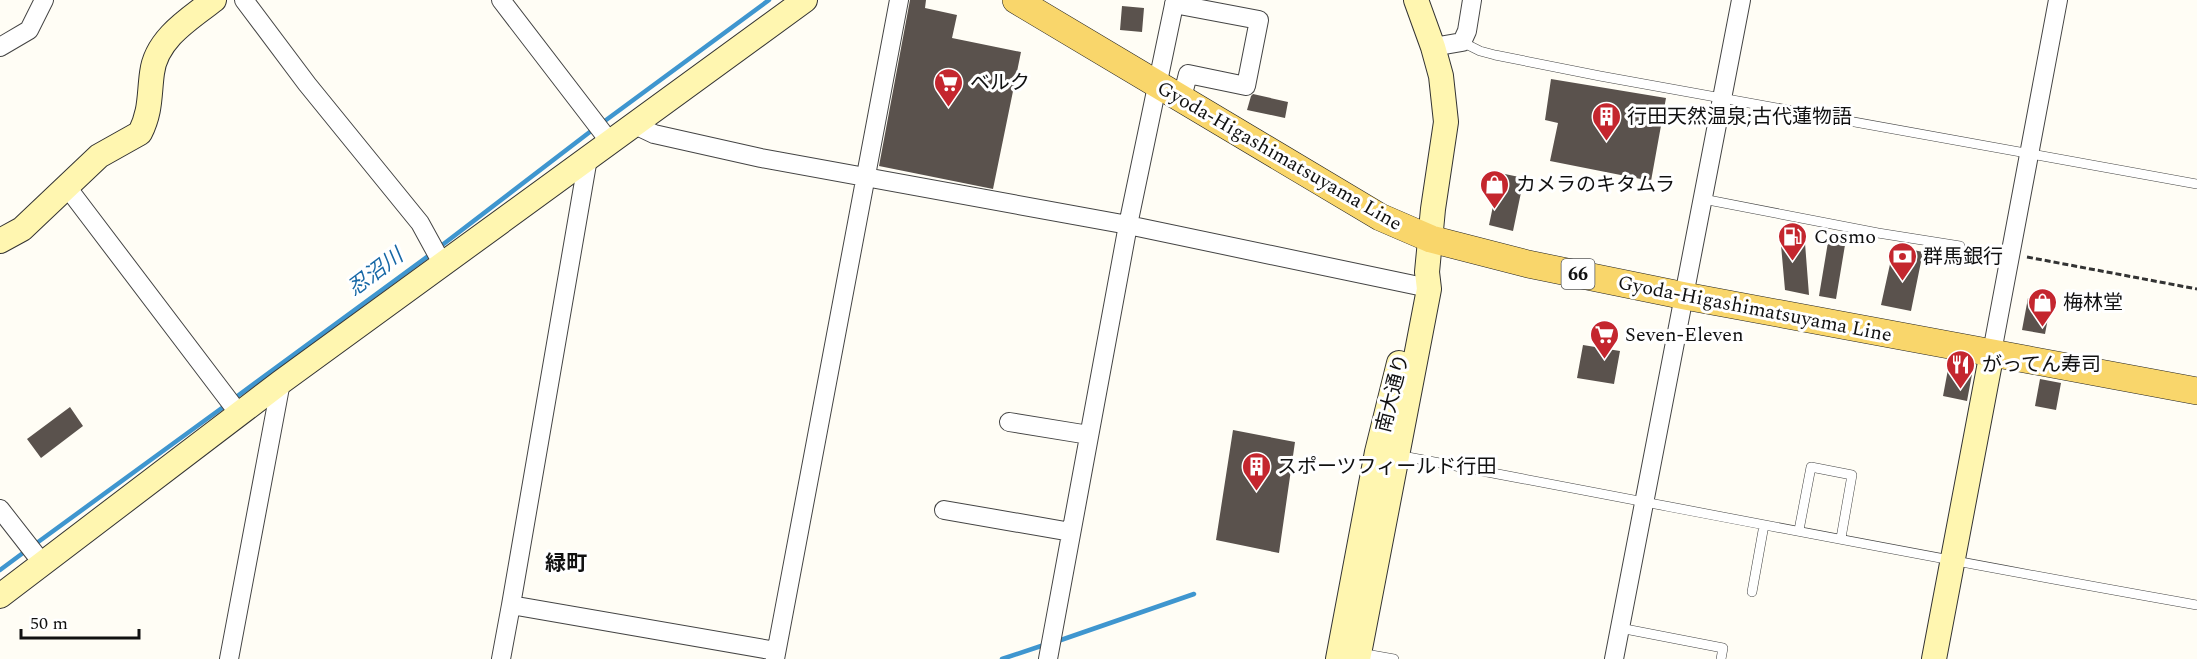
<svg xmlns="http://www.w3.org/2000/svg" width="2197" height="659" viewBox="0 0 2197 659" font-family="Spectral,'Noto Sans JP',serif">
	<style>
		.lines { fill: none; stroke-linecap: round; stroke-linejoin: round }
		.stream { stroke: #3f96cf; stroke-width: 4.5 }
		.building { fill: #5a524d }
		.lane-casing { stroke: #444; stroke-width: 10 }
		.street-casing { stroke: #444; stroke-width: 20 }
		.secondary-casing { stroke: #333; stroke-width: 26 }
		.primary-casing { stroke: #222; stroke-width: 28 }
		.path { stroke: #333; stroke-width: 3; stroke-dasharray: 6 3; stroke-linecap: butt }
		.lane { stroke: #fff; stroke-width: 9 }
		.street { stroke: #fff; stroke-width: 18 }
		.secondary { stroke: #fff6b0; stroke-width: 24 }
		.primary { stroke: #f9d66b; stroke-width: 27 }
		.labels { text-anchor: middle; stroke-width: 6; stroke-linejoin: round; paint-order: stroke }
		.shield { fill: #fff; stroke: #585858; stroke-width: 1.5 }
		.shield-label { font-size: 18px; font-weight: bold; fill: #111 }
		.poi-label { font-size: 20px; fill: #111; stroke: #fff; text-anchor: start }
		.street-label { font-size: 20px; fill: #111; stroke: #fff }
		.water-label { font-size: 21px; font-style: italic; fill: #1768a6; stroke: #fff }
		.neighbourhood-label { font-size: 21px; font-weight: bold; fill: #111; stroke: #fff }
	</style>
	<rect width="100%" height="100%" fill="#fffdf5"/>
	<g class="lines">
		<path class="stream" d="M 602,123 L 769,0
			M 437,249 L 595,128
			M 232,400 L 431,254
			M 34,545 L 226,405
			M 0,570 L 27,550
			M 1058,641 L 1194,594
			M 1002,659 L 1047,644"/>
	</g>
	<path class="building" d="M 910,0 L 926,0 L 925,8 L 957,15 L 952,38 L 1021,52 L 993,189 L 879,166 Z
		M 1122,6 L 1144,8 L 1142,32 L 1120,30 Z
		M 1551,79 L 1666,98 L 1651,181 L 1550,161 L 1558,123 L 1545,120 Z
		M 1253,94 L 1288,102 L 1285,118 L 1247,110 L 1251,96 Z
		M 1500,173 L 1524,178 L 1513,231 L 1489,225 Z
		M 1828,242 L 1845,245 L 1836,299 L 1819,296 Z
		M 1805,243 L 1809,295 L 1785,290 L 1781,245 Z
		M 1894,246 L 1923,252 L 1911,311 L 1881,305 Z
		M 2028,298 L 2051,302 L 2045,334 L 2022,330 Z
		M 1583,345 L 1620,351 L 1614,384 L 1577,378 Z
		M 1949,364 L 1973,369 L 1967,401 L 1943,396 Z
		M 2040,379 L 2061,383 L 2056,410 L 2035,406 Z
		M 70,407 L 83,426 L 41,458 L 27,439 Z
		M 1233,430 L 1295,442 L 1279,553 L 1216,540 Z"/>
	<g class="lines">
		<defs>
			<path id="lane" d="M 1462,42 L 1480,51 L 1495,55 L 1600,76 L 2197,184
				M 1703,199 L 1878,233 L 1960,246
				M 1397,455 C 1664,505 1930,558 2197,605
				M 1799,530 L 1811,467 L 1852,475 L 1841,538
				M 1752,592 L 1764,525
				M 1620,628 L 1723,648 L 1721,659
				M 1360,653 L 1394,659"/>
			<path id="street" d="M 244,0 L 307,84 L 420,223 L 443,265
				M 501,0 L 610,142
				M 1174,4 L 1259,20 L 1246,86 L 1188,74 L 1182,98
				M 0,47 L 29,30 L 44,0
				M 1433,47 L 1462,42 L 1467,31 L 1472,0
				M 635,125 L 654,134 L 761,158 L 1128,225 L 1419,286
				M 588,158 L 511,605 L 776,651
				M 67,187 L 240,415
				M 1992,352 L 2058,0
				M 1009,422 L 1089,435
				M 0,509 L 43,564
				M 944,510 L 1071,532
				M 229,659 L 281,382
				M 501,659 L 511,605
				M 775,659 L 899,0
				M 1048,659 L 1128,225 L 1175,0
				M 1614,659 L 1741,0"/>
			<path id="secondary" d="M 0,241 L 22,229 L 99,156 L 140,133 C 151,111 149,95 152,73 C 156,39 189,19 214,0
				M 0,596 L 281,382 L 805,0
				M 1338,659 L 1377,452 L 1399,363
				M 1358,659 L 1429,289 L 1427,272 L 1433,209 L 1446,122 L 1441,76 L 1433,47 L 1416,0
				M 1934,659 L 1992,352"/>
			<path id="primary" d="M 1016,0 L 1380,217 L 1431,239 L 1528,264 L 1685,296 L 2197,391"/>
		</defs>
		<use href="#lane" class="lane-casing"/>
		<use href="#street" class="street-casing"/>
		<use href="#secondary" class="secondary-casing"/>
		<use href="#primary" class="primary-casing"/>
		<path class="path" d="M 1969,248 L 1995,252
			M 2027,257 L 2197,289"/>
		<use href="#lane" class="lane"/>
		<use href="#street" class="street"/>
		<use href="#secondary" class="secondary"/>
		<use href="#primary" class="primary"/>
	</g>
	<defs>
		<symbol id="supermarket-pin" viewBox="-11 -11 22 30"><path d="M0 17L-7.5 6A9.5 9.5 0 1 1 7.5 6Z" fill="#c4262e" stroke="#fff"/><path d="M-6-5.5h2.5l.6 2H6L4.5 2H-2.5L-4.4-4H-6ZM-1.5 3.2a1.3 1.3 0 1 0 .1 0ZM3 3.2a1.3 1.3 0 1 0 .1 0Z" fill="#fff"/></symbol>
		<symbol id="building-pin" viewBox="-11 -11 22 30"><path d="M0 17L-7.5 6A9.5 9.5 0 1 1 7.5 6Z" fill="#c4262e" stroke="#fff"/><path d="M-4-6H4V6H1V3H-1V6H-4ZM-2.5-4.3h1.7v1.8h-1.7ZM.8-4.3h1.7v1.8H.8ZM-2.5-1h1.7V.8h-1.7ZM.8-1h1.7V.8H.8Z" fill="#fff"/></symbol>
		<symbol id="shop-pin" viewBox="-11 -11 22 30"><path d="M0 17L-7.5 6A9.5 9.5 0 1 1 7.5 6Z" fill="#c4262e" stroke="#fff"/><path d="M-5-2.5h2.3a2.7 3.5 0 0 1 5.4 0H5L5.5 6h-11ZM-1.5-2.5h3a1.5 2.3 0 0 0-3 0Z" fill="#fff"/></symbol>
		<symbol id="fuel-pin" viewBox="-11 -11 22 30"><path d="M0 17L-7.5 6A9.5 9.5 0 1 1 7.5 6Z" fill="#c4262e" stroke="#fff"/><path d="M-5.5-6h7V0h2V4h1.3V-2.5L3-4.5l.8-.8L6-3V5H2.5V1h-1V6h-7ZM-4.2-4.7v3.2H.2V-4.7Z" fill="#fff"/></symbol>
		<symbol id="bank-pin" viewBox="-11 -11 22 30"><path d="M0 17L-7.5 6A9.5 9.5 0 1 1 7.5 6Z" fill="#c4262e" stroke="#fff"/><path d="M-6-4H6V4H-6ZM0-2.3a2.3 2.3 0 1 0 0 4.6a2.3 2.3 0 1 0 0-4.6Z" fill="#fff"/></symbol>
		<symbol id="restaurant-pin" viewBox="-11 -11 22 30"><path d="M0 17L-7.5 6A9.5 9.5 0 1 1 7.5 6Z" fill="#c4262e" stroke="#fff"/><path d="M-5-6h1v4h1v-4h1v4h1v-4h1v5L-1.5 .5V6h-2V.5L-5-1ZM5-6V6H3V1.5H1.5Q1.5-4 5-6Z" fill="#fff"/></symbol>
	</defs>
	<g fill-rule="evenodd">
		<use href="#supermarket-pin" x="932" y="66" width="33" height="45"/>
		<use href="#building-pin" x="1590" y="100" width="33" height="45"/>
		<use href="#shop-pin" x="1478" y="168" width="33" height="45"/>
		<use href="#fuel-pin" x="1776" y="220" width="33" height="45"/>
		<use href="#bank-pin" x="1886" y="240" width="33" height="45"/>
		<use href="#shop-pin" x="2026" y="286" width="33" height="45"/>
		<use href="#supermarket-pin" x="1588" y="318" width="33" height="45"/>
		<use href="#restaurant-pin" x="1944" y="348" width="33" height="45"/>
		<use href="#building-pin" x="1240" y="450" width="33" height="45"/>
	</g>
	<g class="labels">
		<rect class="shield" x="1561.5" y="259" width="33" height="30" rx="4.5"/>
		<g class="shield-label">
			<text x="1578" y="280">66</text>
		</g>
		<g class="poi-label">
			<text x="970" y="89">ベルク</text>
			<text x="1627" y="123">行田天然温泉;古代蓮物語</text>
			<text x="1516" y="191">カメラのキタムラ</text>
			<text x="1814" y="243">Cosmo</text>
			<text x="1923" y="263">群馬銀行</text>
			<text x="2063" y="309">梅林堂</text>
			<text x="1625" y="341">Seven-Eleven</text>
			<text x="1982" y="371">がってん寿司</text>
			<text x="1277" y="473">スポーツフィールド行田</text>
		</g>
		<g class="street-label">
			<text transform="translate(1280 155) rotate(30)" y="7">Gyoda-Higashimatsuyama Line</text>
			<text transform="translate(1755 308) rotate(11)" y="7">Gyoda-Higashimatsuyama Line</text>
			<text transform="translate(1392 393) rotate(-76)" y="7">南大通り</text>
		</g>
		<g class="water-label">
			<text transform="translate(375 272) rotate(-37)" y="7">忍沼川</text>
		</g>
		<g class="neighbourhood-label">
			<text x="566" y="570">緑町</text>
		</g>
	</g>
	<path d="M21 629v9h118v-9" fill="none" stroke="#111111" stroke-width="3"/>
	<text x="30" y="629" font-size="18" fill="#111111" stroke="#ffffff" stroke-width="4.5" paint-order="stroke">50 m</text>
</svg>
